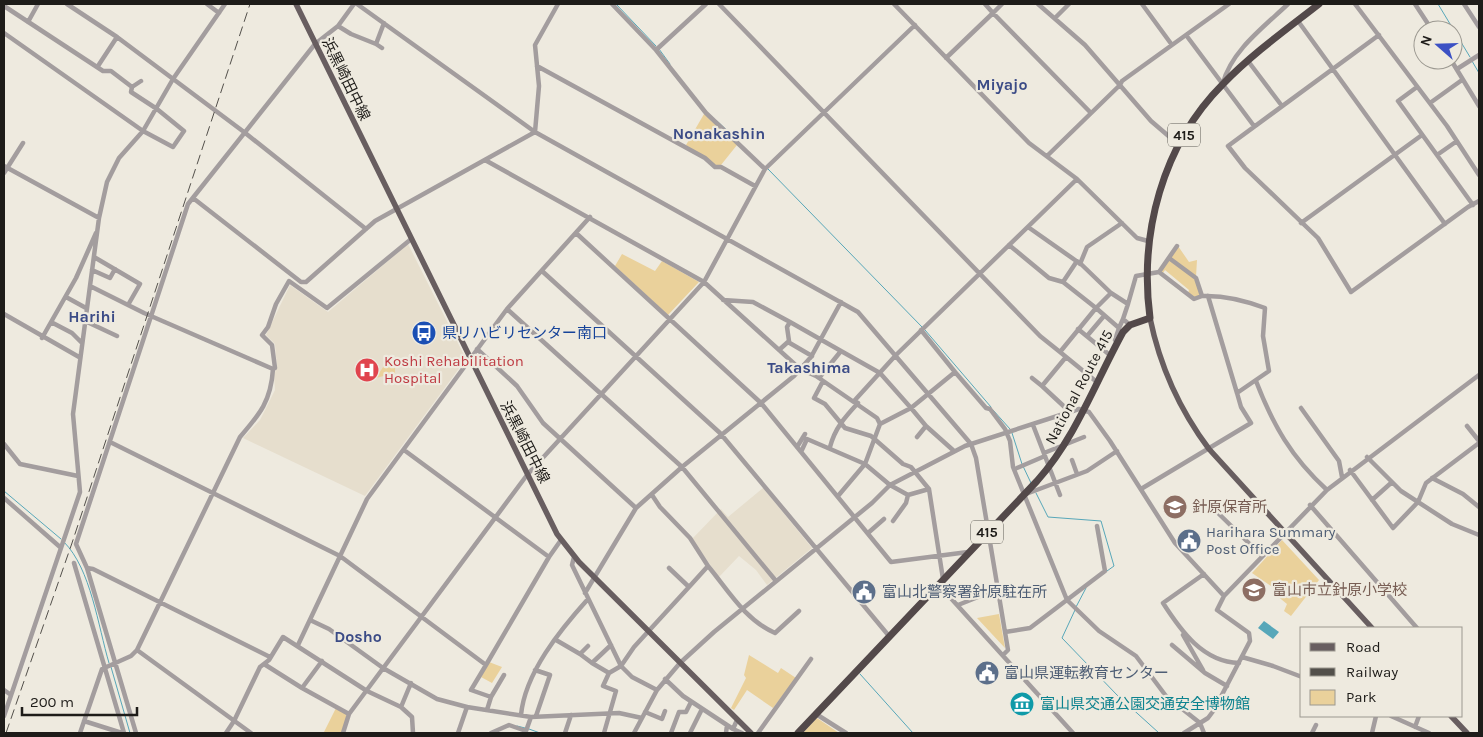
<svg xmlns="http://www.w3.org/2000/svg" width="1483" height="737" viewBox="0 0 1483 737" font-family="Karla,'Noto Sans JP',sans-serif">
	<style>
		.built { fill: #e6decd }
		.green { fill: #ead19b }
		.water { fill: #57a7b9 }
		.lines { fill: none; stroke-linecap: round; stroke-linejoin: round }
		.stream { stroke: #57a7b9; stroke-width: 1 }
		.minor { stroke: #a39d9e; stroke-width: 4.5 }
		.major { stroke: #685e60; stroke-width: 5.5 }
		.highway { stroke: #53494a; stroke-width: 7 }
		.rail { stroke: #53504b; stroke-width: 1; stroke-dasharray: 10 5; stroke-linecap: butt }
		.labels { text-anchor: middle; stroke-width: 4.5; stroke-linejoin: round; paint-order: stroke }
		.shield { fill: #eeeadf; stroke: #5c5a54; stroke-width: 1 }
		.shield-label { font-size: 14px; font-weight: bold; fill: #1e1c19 }
		.street-label { font-size: 15px; fill: #1e1c19; stroke: #eeeadf }
		.transit-label { font-size: 15px; fill: #164399; stroke: #eeeadf; text-anchor: start }
		.health-label { font-size: 15px; fill: #be3a42; stroke: #eeeadf; text-anchor: start }
		.education-label { font-size: 15px; fill: #785e54; stroke: #eeeadf; text-anchor: start }
		.service-label { font-size: 15px; fill: #4e5e75; stroke: #eeeadf; text-anchor: start }
		.culture-label { font-size: 15px; fill: #0d838f; stroke: #eeeadf; text-anchor: start }
		.neighbourhood-label { font-size: 16px; font-weight: bold; fill: #3b4b86; stroke: #eeeadf }
	</style>
	<rect width="100%" height="100%" fill="#eeeadf"/>
	<path class="built" d="M 408,244 L 466,359 L 365,496 L 243,438 L 260,420 L 275,390 L 274,375 L 277,366 L 275,344 L 266,335 L 290,285 L 328,312 Z
		M 763,488 L 812,548 L 767,585 L 756,570 L 739,556 L 719,577 L 692,539 L 721,509 L 728,517 Z"/>
	<path class="green" d="M 704,114 L 737,145 L 721,165 L 715,165 L 686,145 Z
		M 1178,246 L 1189,262 L 1197,260 L 1196,277 L 1200,295 L 1194,298 L 1188,293 L 1189,290 L 1165,270 L 1163,273 L 1161,271 Z
		M 622,254 L 655,271 L 662,261 L 699,282 L 668,315 L 615,266 Z
		M 387,361 L 395,368 L 395,373 L 376,378 Z
		M 1282,540 L 1319,580 L 1291,616 L 1284,611 L 1287,604 L 1276,595 L 1278,591 L 1252,573 Z
		M 999,614 L 1005,648 L 977,618 Z
		M 749,655 L 778,673 L 781,668 L 796,678 L 773,708 L 747,690 L 734,710 L 731,708 L 746,678 L 744,675 Z
		M 489,662 L 502,667 L 492,683 L 481,677 Z
		M 336,708 L 347,714 L 342,733 L 324,732 Z
		M 817,718 L 839,733 L 803,733 Z"/>
	<path class="water" d="M 1264,621 L 1279,632 L 1273,639 L 1258,628 Z"/>
	<g class="lines">
		<path class="stream" d="M 616,4 L 656,46
			M 1438,4 L 1470,57
			M 659,49 L 670,64
			M 1472,61 L 1479,73
			M 717,121 L 734,137
			M 768,169 L 922,327
			M 925,330 L 991,407
			M 993,410 L 1010,429
			M 1012,433 L 1022,464 L 1031,483
			M 4,491 L 61,539
			M 1036,493 L 1048,517 L 1101,521 L 1114,566 L 1107,571
			M 64,542 C 91,569 98,626 109,663
			M 1076,607 L 1086,588
			M 1075,610 L 1062,638 L 1117,695 L 1159,733
			M 111,667 L 130,733
			M 860,674 L 913,733
			M 517,726 L 525,728
			M 529,729 L 540,733"/>
		<path class="minor" d="M 67,4 L 117,37 L 98,66
			M 207,4 L 219,13
			M 357,4 L 535,132 L 858,312 L 971,444 L 976,458 L 1005,632 L 1030,628 L 1105,571 L 1097,526
			M 612,4 L 656,50 L 706,113 L 765,169
			M 719,4 L 1040,336 L 1060,352
			M 894,4 L 1029,143 L 1077,179 L 1137,238 L 1148,241
			M 985,4 L 993,13 L 1002,4
			M 1038,4 L 1085,45 L 1151,121 L 1179,145
			M 1142,4 L 1172,45
			M 1355,4 L 1447,126 L 1479,175
			M 1415,4 L 1432,30
			M 1464,4 L 1479,27
			M 4,6 L 103,71 L 111,71 L 132,87 L 131,92 L 157,109 L 184,131 L 173,147 L 143,131 L 4,33
			M 1055,18 L 1069,4
			M 1298,21 L 1445,224
			M 28,22 L 38,4
			M 338,26 L 351,34 L 376,44 L 384,23
			M 1186,35 L 1254,126
			M 1379,35 L 1228,146 L 1245,168 L 1318,238 L 1351,292 L 1468,207 L 1479,201
			M 117,37 L 244,132 L 366,229
			M 376,44 L 382,48
			M 656,50 L 706,4
			M 946,58 L 993,13 L 1091,113
			M 1451,60 L 1479,106
			M 1248,61 L 1282,106
			M 537,66 L 705,158 L 715,167 L 721,167 L 755,186
			M 1457,69 L 1479,55
			M 1223,83 C 1231,51 1265,26 1288,4
			M 132,87 L 141,81
			M 1417,87 L 1398,101 L 1473,205
			M 1430,103 L 1462,80
			M 535,132 L 539,86 L 535,45 L 558,4
			M 1437,155 L 1457,141
			M 1047,156 L 1120,85 L 1122,81 L 1229,4
			M 485,160 L 704,282 L 800,369 L 816,376 L 877,418 L 880,424 L 865,464 L 838,496
			M 4,166 L 99,218
			M 4,173 L 23,143
			M 193,198 L 301,282 L 306,282 L 375,221 L 535,132
			M 1301,223 L 1422,135
			M 1028,227 L 1082,265 L 1111,293 L 1128,304 L 1123,319 L 1130,325
			M 576,233 L 761,403 L 891,562 L 968,552
			M 1009,245 L 1049,278 L 1063,282
			M 94,257 L 140,284 L 128,305
			M 1077,261 L 1063,282 L 1096,308 L 1111,293
			M 1080,264 L 1087,247 L 1122,223
			M 92,270 L 110,278 L 115,269
			M 542,271 L 720,433 L 889,636
			M 1159,272 L 1194,299 L 1202,296 L 1196,278 L 1169,258
			M 1202,296 C 1225,295 1244,300 1265,308 L 1263,336 L 1269,371 L 1237,393 L 1208,296
			M 66,297 L 86,308
			M 723,300 L 753,302 L 790,322 L 787,327 L 789,341 L 779,350
			M 1128,304 L 1136,276 L 1159,272 L 1177,246
			M 507,309 L 682,467 L 776,581
			M 4,314 L 79,357
			M 85,321 L 117,336
			M 51,322 L 72,333 L 82,343
			M 790,322 L 841,351 L 819,378
			M 1078,329 L 1111,356
			M 921,330 L 955,372
			M 1087,336 L 1104,316
			M 42,338 L 76,278 L 96,233
			M 788,342 L 812,356
			M 1118,342 L 1115,340 L 1119,328
			M 477,349 L 517,386 L 543,423 L 636,508
			M 841,351 L 880,373 L 911,408 L 955,372 L 986,408 L 990,409 L 1005,429 L 1010,441 L 1013,467 L 1067,600 L 1099,631 L 1136,656 L 1166,696 L 1200,723 L 1204,733
			M 273,369 L 275,368 L 272,345 L 262,335 L 268,327 L 276,304 L 289,281 L 327,308 L 410,240
			M 1032,378 L 1042,386 L 1066,357
			M 823,381 L 814,398 L 825,404 L 845,428 L 871,436 L 903,464 L 911,467 L 924,483 L 929,489 L 943,579
			M 1256,381 C 1273,425 1291,457 1327,490
			M 1098,383 L 1060,352 L 1096,308 L 1119,328 L 1123,319
			M 1042,386 L 1070,412
			M 855,400 L 896,355 L 1077,179
			M 1301,408 L 1339,461 L 1342,477
			M 880,424 L 911,408 L 926,426 L 917,437
			M 1033,425 L 1060,495
			M 926,426 L 954,451
			M 1467,426 L 1479,441
			M 110,442 L 340,556 L 486,665 L 549,557
			M 4,444 L 20,464 L 78,476
			M 797,447 L 805,434
			M 830,447 C 835,428 845,417 858,403
			M 404,450 L 549,557 L 561,540
			M 801,452 L 807,439 L 865,464 L 890,485 L 908,495
			M 1044,453 L 1084,437
			M 1367,457 L 1401,491 L 1452,524 L 1479,535
			M 1072,460 L 1077,474
			M 1017,468 L 1045,456
			M 1350,470 L 1393,528 L 1418,502 L 1426,483 L 1479,443
			M 1432,478 L 1463,494 L 1479,507
			M 1141,489 L 1251,423 L 1241,407 L 1237,393
			M 1026,494 L 1087,471 L 1117,451
			M 652,495 L 660,507 L 690,538 L 708,566 L 689,587
			M 4,498 L 60,547
			M 1372,500 L 1391,483
			M 1310,505 L 1417,628
			M 1218,513 L 1262,556
			M 893,521 L 906,503 L 908,495 L 929,489
			M 868,533 L 884,519
			M 574,557 L 572,565 L 621,666 L 632,677 L 657,690
			M 74,563 L 124,733
			M 708,566 C 728,590 745,620 775,633 L 799,611
			M 87,568 L 136,733
			M 1204,574 L 1163,603 C 1181,631 1203,662 1239,663
			M 938,584 L 1073,733
			M 585,593 L 636,508 L 682,467 L 794,376 L 811,357 L 841,302
			M 958,605 L 993,591
			M 310,620 L 329,629 L 383,668 L 437,699 L 467,707 L 531,717 L 619,713 L 642,718
			M 1183,635 L 1203,670
			M 556,640 L 580,654
			M 298,645 L 367,499 L 507,309 L 590,217
			M 1172,645 L 1205,673 L 1227,686
			M 588,646 L 580,654 L 592,663
			M 137,650 L 251,733
			M 1003,655 L 1008,650 L 1005,632
			M 270,657 L 93,569 L 87,568 L 76,544 L 188,204 L 315,44 L 338,26 L 354,4
			M 1242,657 L 1273,666 L 1302,677
			M 322,661 L 302,688 L 349,714
			M 264,664 L 302,688
			M 486,665 L 471,690 L 491,697 L 487,710
			M 535,670 L 550,675 L 536,716
			M 609,673 L 592,663 L 611,645
			M 665,679 L 683,696 L 733,729 L 737,720
			M 4,690 L 11,695
			M 491,697 L 504,675
			M 401,707 L 412,717 L 413,733
			M 645,712 L 662,719 L 665,711
			M 816,714 L 846,733
			M 521,715 C 525,673 560,630 588,599
			M 4,716 L 80,492 L 73,414 L 99,218 L 107,182 L 119,158 L 143,131 L 173,79 L 225,4
			M 1391,716 L 1429,733
			M 84,721 L 122,733
			M 1415,727 L 1419,716
			M 733,729 L 742,733
			M 80,733 L 102,669 L 131,656 L 137,650 L 240,437 C 260,414 271,401 273,369 L 144,313 L 90,286
			M 226,733 L 234,721 L 260,667 L 269,660 L 283,637 L 367,691 L 401,707 L 411,683
			M 343,733 L 349,714 L 527,475 L 704,282 L 765,169 L 915,25
			M 458,733 L 467,707
			M 491,733 L 509,725 L 526,731 L 531,717
			M 565,733 L 571,715
			M 604,733 L 616,691 L 603,686 L 609,673 L 621,666 L 634,647 L 689,587 L 669,568
			M 634,733 L 657,690 L 680,663 L 714,632 L 872,503 L 890,485 L 965,446 L 1079,409 L 1089,412 L 1110,441 L 1175,543 L 1224,596
			M 671,733 L 679,712 L 686,712 L 691,702
			M 690,733 L 702,709
			M 726,733 L 727,725
			M 758,733 L 811,659
			M 1184,733 L 1208,718 L 1214,710 L 1250,641 L 1249,633 L 1217,610 L 1224,596 L 1327,490 L 1479,375
			M 1312,733 L 1316,725
			M 1372,733 L 1376,716"/>
		<path class="major" d="M 296,4 L 557,534 L 579,562 L 751,733
			M 1150,318 C 1160,367 1179,409 1209,449 L 1372,628
			M 1451,716 L 1467,733"/>
		<path class="highway" d="M 798,733 L 1037,481 C 1076,437 1095,383 1123,332 L 1130,325 L 1150,318 C 1139,234 1162,145 1223,84 C 1252,54 1287,29 1319,4"/>
		<path class="rail" d="M 6,733 L 72,543 L 250,4"/>
	</g>
	<defs>
		<symbol id="bus-disc" viewBox="-11 -11 22 22"><circle r="9.5" fill="#1a4fb4" stroke="#eeeadf"/><path d="M-5-6H5V4H4V6H2V4H-2V6H-4V4H-5ZM-3.5-4V0h7V-4ZM-3.5 1.2v1.5H-2V1.2ZM2 1.2v1.5H3.5V1.2Z" fill="#fff"/></symbol>
		<symbol id="hospital-disc" viewBox="-11 -11 22 22"><circle r="9.5" fill="#e0444e" stroke="#eeeadf"/><path d="M-5-5h3v3.5h4V-5h3V5h-3V1.5h-4V5h-3Z" fill="#fff"/></symbol>
		<symbol id="school-disc" viewBox="-11 -11 22 22"><circle r="9.5" fill="#8d6e63" stroke="#eeeadf"/><path d="M0-5L7-2L0 1L-7-2ZM-4 1L0 2.5L4 1V4Q0 6-4 4Z" fill="#fff"/></symbol>
		<symbol id="civic-disc" viewBox="-11 -11 22 22"><circle r="9.5" fill="#5c6f8a" stroke="#eeeadf"/><path d="M-.6-6.5H3V-4.5H.6V-3L4-1V1h2V6H-6V1h2V-1L-.6-3ZM-1.2 2.5V6h2.4V2.5Z" fill="#fff"/></symbol>
		<symbol id="museum-disc" viewBox="-11 -11 22 22"><circle r="9.5" fill="#0f9aa8" stroke="#eeeadf"/><path d="M0-6L6-3V-2H-6V-3ZM-5-1h2V3h-2ZM-1-1h2V3h-2ZM3-1h2V3H3ZM-6 4H6V6H-6Z" fill="#fff"/></symbol>
	</defs>
	<g fill-rule="evenodd">
		<use href="#bus-disc" x="410" y="319" width="28" height="28"/>
		<use href="#hospital-disc" x="353" y="356" width="28" height="28"/>
		<use href="#school-disc" x="1161" y="493" width="28" height="28"/>
		<use href="#civic-disc" x="1175" y="527" width="28" height="28"/>
		<use href="#school-disc" x="1240" y="576" width="28" height="28"/>
		<use href="#civic-disc" x="850" y="578" width="28" height="28"/>
		<use href="#civic-disc" x="973" y="659" width="28" height="28"/>
		<use href="#museum-disc" x="1008" y="690" width="28" height="28"/>
	</g>
	<g class="labels">
		<g class="shield">
			<rect x="1168" y="123.5" width="32" height="23" rx="4"/>
			<rect x="971" y="520.5" width="32" height="23" rx="4"/>
		</g>
		<g class="shield-label">
			<text x="1184" y="140">415</text>
			<text x="987" y="537">415</text>
		</g>
		<g class="street-label">
			<text transform="translate(346 79) rotate(64)" y="5">浜黒崎田中線</text>
			<text transform="translate(1079 387) rotate(-62)" y="5">National Route 415</text>
			<text transform="translate(525 442) rotate(63)" y="5">浜黒崎田中線</text>
		</g>
		<g class="transit-label">
			<text x="442" y="338">県リハビリセンター南口</text>
		</g>
		<g class="health-label">
			<text x="384" y="366">Koshi Rehabilitation<tspan x="384" dy="17">Hospital</tspan></text>
		</g>
		<g class="education-label">
			<text x="1192" y="512">針原保育所</text>
			<text x="1272" y="595">富山市立針原小学校</text>
		</g>
		<g class="service-label">
			<text x="1206" y="537">Harihara Summary<tspan x="1206" dy="17">Post Office</tspan></text>
			<text x="882" y="597">富山北警察署針原駐在所</text>
			<text x="1004" y="678">富山県運転教育センター</text>
		</g>
		<g class="culture-label">
			<text x="1040" y="709">富山県交通公園交通安全博物館</text>
		</g>
		<g class="neighbourhood-label">
			<text x="1002" y="90">Miyajo</text>
			<text x="719" y="139">Nonakashin</text>
			<text x="92" y="322">Harihi</text>
			<text x="809" y="373">Takashima</text>
			<text x="358" y="642">Dosho</text>
		</g>
	</g>
	<rect width="1483" height="737" fill="none" stroke="#1e1c19" stroke-width="10"/>
	<rect x="1300" y="627" width="162" height="90" fill="#eeeadf" stroke="#9b9890"/>
	<rect x="1310" y="643" width="25" height="8" fill="#685e60" stroke="#9b9890"/>
	<text x="1346" y="652" font-size="15" fill="#1e1c19">Road</text>
	<rect x="1310" y="668" width="25" height="8" fill="#53504b" stroke="#9b9890"/>
	<text x="1346" y="677" font-size="15" fill="#1e1c19">Railway</text>
	<rect x="1310" y="690" width="25" height="15" fill="#ead19b" stroke="#9b9890"/>
	<text x="1346" y="702" font-size="15" fill="#1e1c19">Park</text>
	<g transform="translate(1438 45) rotate(290)"><circle r="24" fill="#eeeadf" stroke="#9b9890"/>
	<path d="M0-4L9 19L0 12L-9 19Z" fill="#3c51c4"/>
	<text y="-8" font-size="14" font-weight="bold" text-anchor="middle" fill="#1e1c19">N</text>
	</g>
	<path d="M22 707v8h115v-8" fill="none" stroke="#1e1c19" stroke-width="2.5"/>
	<text x="30" y="707" font-size="15" fill="#1e1c19" stroke="#eeeadf" stroke-width="4" paint-order="stroke">200 m</text>
</svg>
